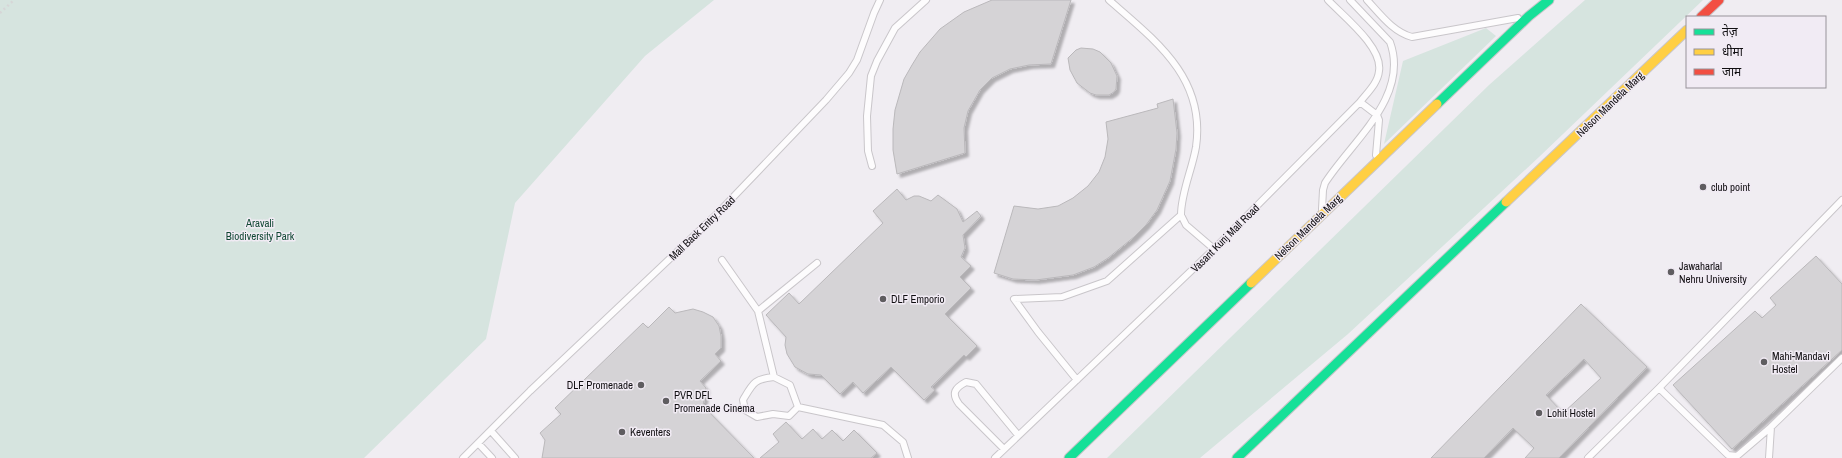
<svg xmlns="http://www.w3.org/2000/svg" width="1842" height="458" viewBox="0 0 1842 458" font-family="'Archivo Narrow','Noto Sans Devanagari',sans-serif">
	<style>
		.green { fill: #d6e4df }
		.building { fill: #d5d3d6; stroke: #bab8bb; fill-rule: evenodd; filter: url(#shadow) }
		.lines { fill: none; stroke-linecap: round; stroke-linejoin: round }
		.lane-casing { stroke: #c9c6ca; stroke-width: 8 }
		.fast-casing { stroke: #c9c6ca; stroke-width: 11 }
		.slow-casing { stroke: #c9c6ca; stroke-width: 11 }
		.jam-casing { stroke: #c9c6ca; stroke-width: 11 }
		.path { stroke: #d6d6d7; stroke-width: 2.5; stroke-dasharray: 2 3; stroke-linecap: butt }
		.lane { stroke: #fdfcfd; stroke-width: 6 }
		.fast { stroke: #16e098; stroke-width: 9 }
		.slow { stroke: #ffcf43; stroke-width: 9 }
		.jam { stroke: #f24e42; stroke-width: 9 }
		.poi-dot { fill: #5f5d60; stroke: #f1ebf4; stroke-width: 1.5 }
		.labels { text-anchor: middle; stroke-width: 3; stroke-linejoin: round; paint-order: stroke }
		.street-label { font-size: 11px; fill: #110f12; stroke: #f1ebf4 }
		.poi-label { font-size: 11px; fill: #110f12; stroke: #f1ebf4; text-anchor: start }
		.park-label { font-size: 11px; fill: #124935; stroke: #f1ebf4 }
	</style>
	<defs>
		<filter id="shadow"><feDropShadow dx="3.5" dy="3.5" stdDeviation="1" flood-color="#0004"/></filter>
	</defs>
	<rect width="100%" height="100%" fill="#f0edf2"/>
	<path class="green" d="M 0,0 L 714,0 L 645,56 L 515,203 L 486,339 L 364,458 L 0,458 Z
		M 1585,0 L 1703,0 L 1539,157 L 1348,334 L 1200,458 L 1107,458 L 1489,85 Z
		M 1486,28 L 1496,36 L 1384,144 L 1403,61 Z"/>
	<path class="building" d="M 992,0 L 1071,0 L 1051,64 L 1029,65 L 1010,69 L 992,78 L 980,90 L 968,111 L 964,128 L 965,153 L 897,174 L 893,150 L 893,129 L 895,110 L 904,79 L 912,65 L 920,52 L 940,29 L 964,12 Z
		M 1081,48 L 1093,49 L 1100,52 L 1111,63 L 1117,76 L 1116,89 L 1114,92 L 1109,95 L 1096,95 L 1090,93 L 1077,83 L 1070,70 L 1068,58 L 1076,50 Z
		M 1173,99 L 1177,133 L 1176,149 L 1170,181 L 1157,210 L 1146,225 L 1134,237 L 1108,258 L 1094,267 L 1073,275 L 1036,280 L 1013,279 L 994,273 L 1014,206 L 1038,209 L 1058,206 L 1073,198 L 1088,186 L 1099,172 L 1105,157 L 1108,139 L 1106,122 L 1158,108 L 1157,104 Z
		M 897,189 L 906,200 L 914,196 L 919,196 L 931,201 L 938,195 L 957,209 L 963,222 L 977,211 L 981,216 L 963,235 L 965,248 L 961,257 L 971,266 L 960,277 L 971,288 L 945,314 L 977,346 L 966,357 L 964,355 L 931,387 L 935,390 L 924,400 L 891,367 L 863,393 L 853,382 L 840,394 L 821,375 L 808,374 L 795,367 L 787,354 L 785,345 L 786,337 L 766,315 L 789,293 L 799,304 L 883,223 L 873,211 Z
		M 1816,256 L 1842,284 L 1842,350 L 1732,449 L 1673,385 L 1755,311 L 1762,318 L 1776,305 L 1770,298 Z
		M 1581,304 L 1647,367 L 1559,458 L 1525,458 L 1534,448 L 1513,428 L 1484,458 L 1431,458 ZM 1584,359 L 1601,378 L 1563,413 L 1546,395 Z
		M 669,307 L 675,313 L 693,309 L 703,312 L 713,317 L 719,326 L 721,336 L 721,348 L 715,354 L 721,361 L 700,381 L 706,388 L 703,406 L 754,458 L 542,458 L 545,440 L 540,433 L 561,414 L 555,408 L 643,323 L 648,328 Z
		M 786,422 L 802,439 L 813,429 L 822,439 L 832,430 L 843,441 L 854,430 L 877,453 L 871,458 L 760,458 L 779,442 L 773,434 Z"/>
	<g class="lines">
		<defs>
			<path id="lane" d="M 1109,0 C 1156,41 1206,78 1196,147 C 1192,170 1181,193 1181,215 L 1186,225 L 1214,249
				M 1367,0 C 1380,14 1393,32 1412,37 L 1518,18
				M 1360,102 L 1377,115 L 1379,120 L 1376,155
				M 872,166 L 868,151 L 867,116 L 871,76 L 877,61 L 895,28 L 926,0
				M 1322,209 L 1323,190 L 1325,183 C 1351,142 1410,97 1390,42 L 1350,0
				M 722,260 L 758,311 L 774,377
				M 758,311 L 817,263
				M 774,377 L 790,385 L 798,407 L 789,416 L 773,414 L 757,417 L 745,410 L 743,400 C 753,383 754,379 774,377 Z
				M 1077,380 L 1038,332 L 1014,299 L 1062,297 L 1107,281 L 1181,215
				M 1659,388 L 1728,455 L 1737,456 L 1771,427 L 1842,358
				M 798,407 L 883,425 L 903,442 L 908,458
				M 491,431 L 515,458
				M 478,443 L 492,458
				M 1004,449 L 959,404 C 951,393 955,388 966,382 L 976,384 L 1018,435
				M 463,458 L 530,391 L 717,214 L 826,100 L 849,73 L 857,60 L 874,13 L 880,0
				M 995,458 L 1214,249 L 1360,102 C 1367,93 1378,83 1379,71 C 1383,47 1343,16 1328,0
				M 1588,458 L 1659,388 L 1842,200
				M 1769,458 L 1771,427"/>
			<path id="fast" d="M 1437,104 L 1529,16 L 1549,0
				M 1069,458 L 1251,283
				M 1237,458 L 1506,202"/>
			<path id="slow" d="M 1506,202 L 1687,30
				M 1251,283 L 1437,104"/>
			<path id="jam" d="M 1701,17 L 1719,0"/>
		</defs>
		<use href="#lane" class="lane-casing"/>
		<use href="#fast" class="fast-casing"/>
		<use href="#slow" class="slow-casing"/>
		<use href="#jam" class="jam-casing"/>
		<path class="path" d="M 0,13 L 14,0"/>
		<use href="#lane" class="lane"/>
		<use href="#fast" class="fast"/>
		<use href="#slow" class="slow"/>
		<use href="#jam" class="jam"/>
	</g>
	<g class="poi-dot">
		<circle cx="1703" cy="187" r="4"/>
		<circle cx="1671" cy="272" r="4"/>
		<circle cx="883" cy="299" r="4"/>
		<circle cx="1764" cy="362" r="4"/>
		<circle cx="641" cy="385" r="4"/>
		<circle cx="666" cy="401" r="4"/>
		<circle cx="1539" cy="413" r="4"/>
		<circle cx="622" cy="432" r="4"/>
	</g>
	<g class="labels">
		<g class="street-label">
			<text transform="translate(1610 104) rotate(-44)" y="4">Nelson Mandela Marg</text>
			<text transform="translate(1308 227) rotate(-44)" y="4">Nelson Mandela Marg</text>
			<text transform="translate(702 228) rotate(-44)" y="4">Mall Back Entry Road</text>
			<text transform="translate(1225 238) rotate(-45)" y="4">Vasant Kunj Mall Road</text>
		</g>
		<g class="poi-label">
			<text x="1711" y="191">club point</text>
			<text x="1679" y="270">Jawaharlal<tspan x="1679" dy="13">Nehru University</tspan></text>
			<text x="891" y="303">DLF Emporio</text>
			<text x="1772" y="360">Mahi-Mandavi<tspan x="1772" dy="13">Hostel</tspan></text>
			<text x="633" y="389" text-anchor="end">DLF Promenade</text>
			<text x="674" y="399">PVR DFL<tspan x="674" dy="13">Promenade Cinema</tspan></text>
			<text x="1547" y="417">Lohit Hostel</text>
			<text x="630" y="436">Keventers</text>
		</g>
		<g class="park-label">
			<text x="260" y="227">Aravali<tspan x="260" dy="13">Biodiversity Park</tspan></text>
		</g>
	</g>
	<rect x="1686" y="16" width="140" height="72" fill="#f1ebf4" stroke="#97939a"/>
	<rect x="1694" y="29" width="20" height="6" fill="#16e098" stroke="#97939a"/>
	<text x="1722" y="36" font-size="12" fill="#110f12">तेज़</text>
	<rect x="1694" y="49" width="20" height="6" fill="#ffcf43" stroke="#97939a"/>
	<text x="1722" y="56" font-size="12" fill="#110f12">धीमा</text>
	<rect x="1694" y="69" width="20" height="6" fill="#f24e42" stroke="#97939a"/>
	<text x="1722" y="76" font-size="12" fill="#110f12">जाम</text>
</svg>
